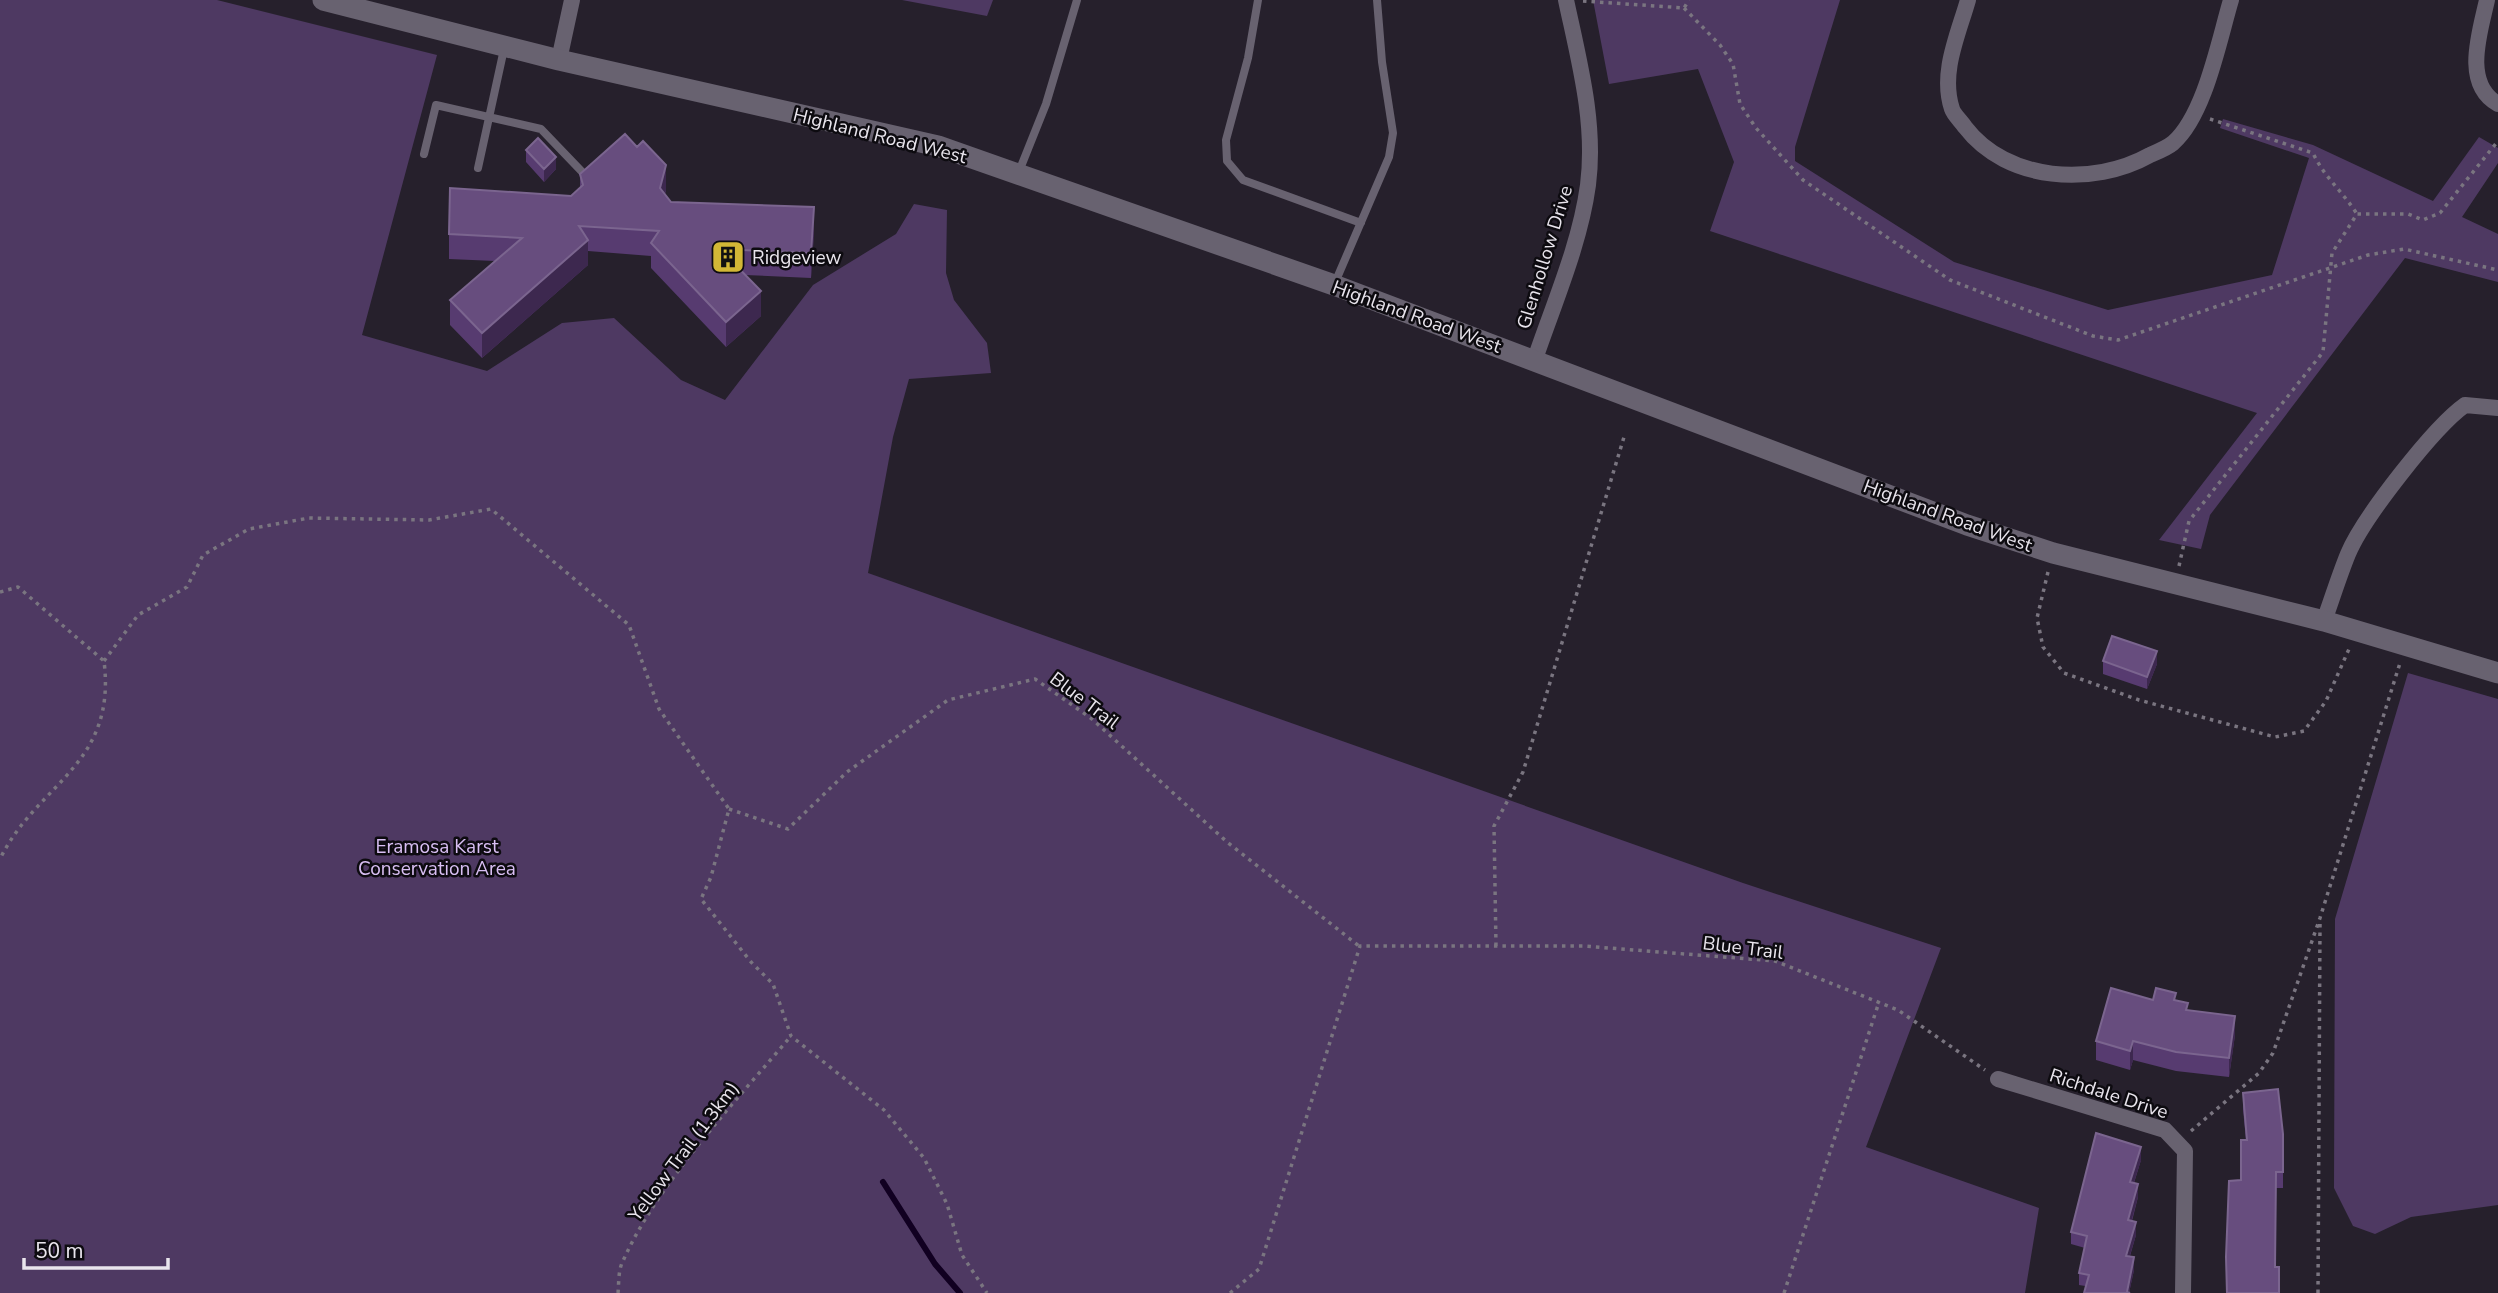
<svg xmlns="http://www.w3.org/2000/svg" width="2498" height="1293" viewBox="0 0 2498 1293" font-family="'Nunito Sans',sans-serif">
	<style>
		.green { fill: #4e3962 }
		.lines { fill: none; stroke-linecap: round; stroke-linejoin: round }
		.stream { stroke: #110021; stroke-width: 6 }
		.path { stroke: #7a7580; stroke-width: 3.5; stroke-dasharray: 3.5 5; stroke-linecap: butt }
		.lane { stroke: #686270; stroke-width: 8 }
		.street { stroke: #686270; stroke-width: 16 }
		.secondary { stroke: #686270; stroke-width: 21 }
		.wall { fill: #573b70 }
		.shaded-wall { fill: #3d284f }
		.building { fill: #674d7e; stroke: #7b658f; stroke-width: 2 }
		.labels { text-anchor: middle; stroke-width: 5; stroke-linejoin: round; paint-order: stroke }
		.street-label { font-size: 19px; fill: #e9e5ed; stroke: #0d0b10 }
		.poi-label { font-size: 19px; fill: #e9e5ed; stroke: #0d0b10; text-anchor: start }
		.park-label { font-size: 19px; fill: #d9bff4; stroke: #0d0b10 }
	</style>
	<rect width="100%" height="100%" fill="#26202c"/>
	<path class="green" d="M 0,0 L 217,0 L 437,55 L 362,335 L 487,371 L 562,323 L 614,318 L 681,380 L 725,400 L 813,285 L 896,234 L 914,204 L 947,210 L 946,273 L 954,300 L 987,343 L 991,373 L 909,379 L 893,437 L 868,573 L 1743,883 L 1941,948 L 1866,1147 L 2039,1208 L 2025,1293 L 0,1293 Z
		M 902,0 L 993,0 L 987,16 Z
		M 1593,0 L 1840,0 L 1795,147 L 1795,161 L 1954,262 L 2108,310 L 2272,275 L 2309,158 L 2220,128 L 2223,119 L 2313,145 L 2433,201 L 2479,137 L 2498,148 L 2498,163 L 2462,217 L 2498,234 L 2498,282 L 2405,258 L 2210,515 L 2201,549 L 2159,540 L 2257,413 L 1710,231 L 1734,162 L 1698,69 L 1609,84 Z
		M 2408,673 L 2498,699 L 2498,1205 L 2411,1217 L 2375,1234 L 2353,1226 L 2334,1188 L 2335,919 Z"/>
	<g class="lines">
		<path class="stream" d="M 883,1182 L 935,1264 L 960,1293"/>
		<path class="path" d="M 1583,1 L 1684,8 L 1689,0
			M 1684,8 L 1720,45 L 1733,64 L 1740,104 L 1756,128 L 1803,180 L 1950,280 L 2093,336 L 2118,340 L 2368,255 L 2404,249 L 2498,270
			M 2210,119 L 2313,153 C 2324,177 2343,192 2357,214
			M 2179,566 L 2189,521 L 2323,352 L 2332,253 L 2357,214 L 2408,214 L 2423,220 L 2440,213 L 2498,141
			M 2048,572 L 2037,618 L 2043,647 L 2064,673 L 2139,700 L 2275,737 L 2304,731 L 2326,701 L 2349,649
			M 0,592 L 18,587 L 104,661 C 117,766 37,783 0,859
			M 104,661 L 138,615 L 187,587 L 203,555 L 249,529 L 309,518 L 429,520 L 491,509 L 629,625 L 659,709 L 729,809 L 711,877 L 701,899 L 751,962 L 773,984 L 791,1036 L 884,1110 L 924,1158 L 947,1204 L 962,1255 L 987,1293
			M 729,809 L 788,829 L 847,772 L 948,700 L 1035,679 L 1092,719 L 1227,842 L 1359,946
			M 1496,946 L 1494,826 L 1523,772 L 1624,437
			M 2191,1131 L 2259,1073 L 2273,1053 L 2320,918 L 2400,663
			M 618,1293 C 619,1283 618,1270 623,1261 C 657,1184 736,1101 791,1036
			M 1230,1293 L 1259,1269 L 1360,946 L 1583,946 L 1775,961 L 1898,1010 L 1985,1070
			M 1784,1293 L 1879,1002
			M 2318,1293 L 2320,924"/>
		<path class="lane" d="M 1258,0 L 1248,58 L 1226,140 L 1227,161 L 1243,180 L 1361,223
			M 424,154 L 436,105 L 541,129 L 588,178
			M 478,168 L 504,49
			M 1018,174 L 1046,104 L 1077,0
			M 1334,285 L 1389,157 L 1393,133 L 1382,62 L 1377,0"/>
		<path class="street" d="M 1968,0 C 1958,35 1940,73 1952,109 C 1954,115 1961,121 1965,127 C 2007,182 2093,187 2150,155 C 2157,152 2167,148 2173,143 C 2205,115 2219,40 2231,0
			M 2487,0 C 2480,32 2462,84 2498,104
			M 559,60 L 572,0
			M 1535,359 C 1554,303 1580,244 1588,185 C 1596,123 1579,61 1566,0
			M 2324,621 C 2332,599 2339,576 2348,554 C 2363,518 2434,427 2465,405 L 2498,408
			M 1998,1079 L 2165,1130 L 2185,1151 L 2183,1293"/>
		<path class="secondary" d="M 323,0 L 559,60 L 938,146 L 1334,285 L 1967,525 L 2053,553 L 2324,621 L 2498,673"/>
	</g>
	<path class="wall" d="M 526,150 L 556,169 L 544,182 L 526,162 Z
		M 580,174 L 666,190 L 665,194 L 671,202 L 814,232 L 811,278 L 745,275 L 761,316 L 726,347 L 651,268 L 651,256 L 588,251 L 588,265 L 482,358 L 450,325 L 450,300 L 495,261 L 449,259 L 449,234 L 571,196 L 580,188 Z
		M 2103,661 L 2157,664 L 2147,689 L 2103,674 Z
		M 2153,1000 L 2176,1000 L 2188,1010 L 2235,1035 L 2229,1077 L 2176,1071 L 2133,1060 L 2130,1070 L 2096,1060 L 2096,1041 Z
		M 2243,1093 L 2283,1134 L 2283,1188 L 2276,1188 L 2275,1267 L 2279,1293 L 2241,1180 L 2246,1140 L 2243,1109 Z
		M 2141,1160 L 2134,1183 L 2138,1197 L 2132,1221 L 2136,1235 L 2130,1256 L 2134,1270 L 2129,1293 L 2079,1285 L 2079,1273 L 2085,1248 L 2071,1244 L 2071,1232 Z"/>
	<path class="shaded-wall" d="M 556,157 L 556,169 L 544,182 L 544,169 Z
		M 666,165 L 666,190 L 660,213 L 660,188 Z
		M 814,207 L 814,232 L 811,278 L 811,253 Z
		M 588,240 L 588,265 L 482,358 L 482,333 Z
		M 761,291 L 761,316 L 726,347 L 726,322 Z
		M 2157,651 L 2157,664 L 2147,689 L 2147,677 Z
		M 2235,1016 L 2235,1035 L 2229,1077 L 2229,1058 Z
		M 2133,1041 L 2133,1060 L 2130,1070 L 2130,1051 Z
		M 2141,1147 L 2141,1160 L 2130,1195 L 2130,1182 Z
		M 2138,1184 L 2138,1197 L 2128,1233 L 2128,1220 Z
		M 2136,1222 L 2136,1235 L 2126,1268 L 2126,1256 Z
		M 2134,1257 L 2134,1270 L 2129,1293 L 2127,1293 Z"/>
	<path class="building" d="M 625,134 L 637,147 L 643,141 L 666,165 L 660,188 L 671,202 L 814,207 L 811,253 L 720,249 L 761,291 L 726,322 L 651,243 L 659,231 L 579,226 L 588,240 L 482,333 L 450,300 L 522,238 L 449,234 L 450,188 L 571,196 L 583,185 L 580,174 Z
		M 538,138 L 556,157 L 544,169 L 526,150 Z
		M 2112,636 L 2157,651 L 2147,677 L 2103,661 Z
		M 2111,988 L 2153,1000 L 2156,988 L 2176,993 L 2174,1000 L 2188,1003 L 2186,1010 L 2235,1016 L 2229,1058 L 2176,1052 L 2133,1041 L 2130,1051 L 2096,1041 Z
		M 2278,1089 L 2283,1134 L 2283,1172 L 2276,1172 L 2275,1267 L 2279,1267 L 2279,1293 L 2227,1293 L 2226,1257 L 2229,1181 L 2241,1180 L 2241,1140 L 2247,1140 L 2243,1093 Z
		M 2096,1133 L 2141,1147 L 2130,1182 L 2138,1184 L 2128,1220 L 2136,1222 L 2126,1256 L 2134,1257 L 2127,1292 L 2130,1293 L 2084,1293 L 2089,1275 L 2079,1273 L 2087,1236 L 2071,1232 Z"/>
	<defs>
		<symbol id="building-square" viewBox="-11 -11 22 22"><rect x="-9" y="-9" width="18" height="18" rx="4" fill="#d2b736" stroke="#0d0b10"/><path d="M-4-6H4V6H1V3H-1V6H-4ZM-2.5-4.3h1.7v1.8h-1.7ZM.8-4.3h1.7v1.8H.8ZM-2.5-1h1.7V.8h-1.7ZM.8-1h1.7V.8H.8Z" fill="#111"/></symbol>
	</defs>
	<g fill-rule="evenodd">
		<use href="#building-square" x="709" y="238" width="38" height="38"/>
	</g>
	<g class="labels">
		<g class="street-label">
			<text transform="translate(880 135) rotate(14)" y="7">Highland Road West</text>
			<text transform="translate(1544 257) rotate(-73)" y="7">Glenhollow Drive</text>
			<text transform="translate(1417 316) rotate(20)" y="7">Highland Road West</text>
			<text transform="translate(1948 515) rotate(20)" y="7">Highland Road West</text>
			<text transform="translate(1085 700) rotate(37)" y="7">Blue Trail</text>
			<text transform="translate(1743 947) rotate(7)" y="7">Blue Trail</text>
			<text transform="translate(2109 1093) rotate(18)" y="7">Richdale Drive</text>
			<text transform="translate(683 1151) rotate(-53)" y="7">Yellow Trail (1.3km)</text>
		</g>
		<g class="poi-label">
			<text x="752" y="264">Ridgeview</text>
		</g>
		<g class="park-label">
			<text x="437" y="853">Eramosa Karst<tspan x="437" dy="22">Conservation Area</tspan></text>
		</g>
	</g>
	<path d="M24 1258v10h144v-10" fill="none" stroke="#e9e5ed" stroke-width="3.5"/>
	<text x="35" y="1258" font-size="21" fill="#e9e5ed" stroke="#0d0b10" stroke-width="5" paint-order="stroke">50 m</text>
</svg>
